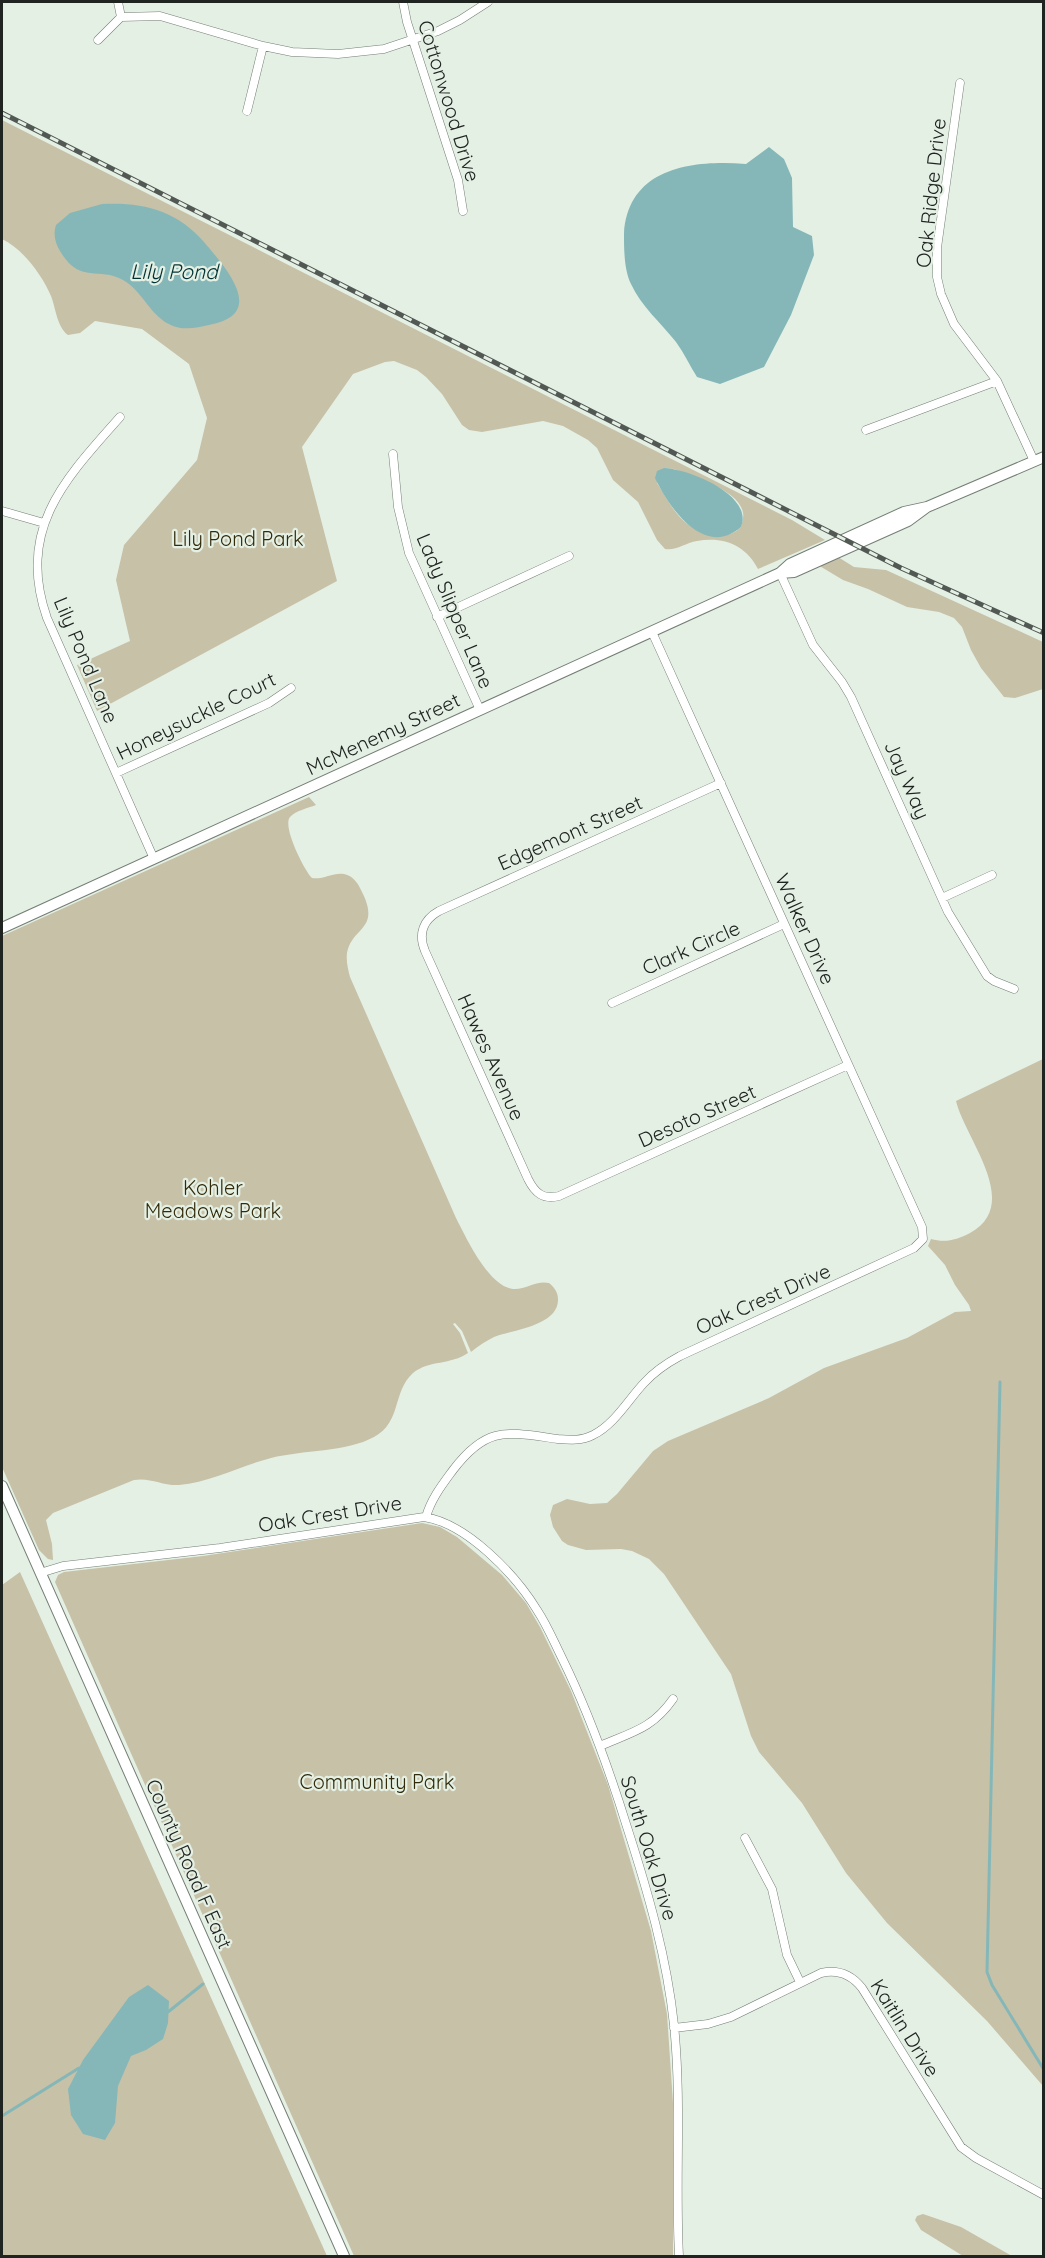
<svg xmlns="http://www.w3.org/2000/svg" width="1045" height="2258" viewBox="0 0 1045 2258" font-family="Quicksand,sans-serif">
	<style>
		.green { fill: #c7c1a8; fill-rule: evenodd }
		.water { fill: #85b7b8 }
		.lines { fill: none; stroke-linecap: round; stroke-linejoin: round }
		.stream { stroke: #85b7b8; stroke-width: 3 }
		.street-casing { stroke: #747e75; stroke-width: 9 }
		.secondary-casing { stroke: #747e75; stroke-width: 12 }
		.street { stroke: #fff; stroke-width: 8 }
		.secondary { stroke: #fff; stroke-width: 10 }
		.rail-casing { stroke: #525853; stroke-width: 5 }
		.rail { stroke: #e5f0e5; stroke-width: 3; stroke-dasharray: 9; stroke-linecap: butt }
		.labels { text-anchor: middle; stroke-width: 4.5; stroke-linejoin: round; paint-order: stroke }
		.street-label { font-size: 20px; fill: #202421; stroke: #e5f0e5 }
		.park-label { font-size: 20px; fill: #322a09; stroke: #e5f0e5 }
		.water-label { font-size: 21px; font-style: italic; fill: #003133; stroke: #e5f0e5 }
	</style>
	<rect width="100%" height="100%" fill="#e5f0e5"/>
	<path class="green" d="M 2,120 L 792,520 L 825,540 L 758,569 C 746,545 723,536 697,541 C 685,543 676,551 665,549 L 657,540 L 638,502 L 613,480 L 597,448 L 588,440 L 563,426 L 543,421 L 482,432 L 469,430 L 462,425 L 442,394 L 426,377 L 417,370 L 394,361 L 385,362 L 353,374 L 302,447 L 337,581 L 97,711 L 77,665 L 130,641 L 116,580 L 124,545 L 197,460 L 207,418 L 189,364 L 142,329 L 95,321 L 80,333 L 68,335 C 57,327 56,309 51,296 C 42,275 23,249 2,239 ZM 664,468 L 674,469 C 693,477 740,490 743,513 C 744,517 742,523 741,527 C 732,536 722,537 710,534 C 681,528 672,507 657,483 Z
		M 838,557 L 854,567 L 886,570 L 1043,642 L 1043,689 L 1015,698 L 1004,697 L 981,668 L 971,650 L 962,627 L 954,618 L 939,612 L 907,607 L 868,589 L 843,580 L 818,565 Z
		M 309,797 L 316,805 C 308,808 295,811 290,817 C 282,826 304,870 312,878 C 323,880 333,872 344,874 C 353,876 358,883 361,890 C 382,930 352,926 347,953 C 346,961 348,969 350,977 L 456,1218 C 466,1237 488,1286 513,1289 C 526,1290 536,1280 549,1283 C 554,1287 558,1292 558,1299 C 559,1326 512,1330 494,1337 C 486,1341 478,1346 471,1352 L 462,1331 L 455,1323 L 453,1324 L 460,1333 L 468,1353 C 451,1365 429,1360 413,1373 C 392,1392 402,1422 374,1437 C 347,1452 302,1450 271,1458 C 240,1466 211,1482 179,1485 C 163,1486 150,1477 134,1480 L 53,1513 L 46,1520 L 52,1544 L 53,1560 L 48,1559 L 39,1550 L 2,1467 L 2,936 Z
		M 1043,1059 L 1043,2086 L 987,2021 L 887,1923 L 846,1873 L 802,1803 L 759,1752 L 751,1736 L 731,1674 L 664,1574 L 649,1559 L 632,1551 L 621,1549 L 586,1550 L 568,1545 L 562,1541 L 553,1527 L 550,1515 L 553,1505 L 567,1499 L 590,1504 L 607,1503 L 617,1494 L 653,1451 L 668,1441 L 769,1398 L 824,1368 L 907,1338 L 955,1312 L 971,1311 L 969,1305 L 955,1285 L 945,1265 L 928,1246 L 931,1239 C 945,1243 957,1240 970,1233 C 1023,1204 965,1139 956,1101 Z
		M 422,1523 L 440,1527 L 457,1537 L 502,1575 L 526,1603 L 540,1627 L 571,1691 L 608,1785 L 651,1931 L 667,2014 L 673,2103 L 673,2256 L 354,2256 L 55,1582 L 58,1575 L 64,1572 L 203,1556 Z
		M 20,1572 L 327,2256 L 2,2256 L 2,1585 Z
		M 923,2214 L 961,2227 L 1012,2256 L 963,2256 L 921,2230 L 915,2220 L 917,2216 Z"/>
	<path class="water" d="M 769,147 L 784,159 L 792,178 L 793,227 L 812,236 L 814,255 L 791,315 L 764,367 L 720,384 L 697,377 C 690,366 684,353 676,342 C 661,323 641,306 631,284 C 624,270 624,249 624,234 C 628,167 693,160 746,164 Z
		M 102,204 C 143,202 176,210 204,242 C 224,266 267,312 213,324 C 200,327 185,331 173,326 C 150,317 143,291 123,280 C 98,266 80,285 60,251 C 55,243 53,234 56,225 L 70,213 Z
		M 664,468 C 689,469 754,495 741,527 C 705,559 669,508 655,478 L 657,471 Z
		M 148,1985 L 169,2001 L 168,2023 L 163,2039 L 146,2050 L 131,2056 L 118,2086 L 115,2123 L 105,2140 L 83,2134 L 71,2115 L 68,2089 L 83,2060 L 129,1997 Z"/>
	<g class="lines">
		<path class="stream" d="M 1000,1382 L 987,1972 L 992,1985 L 1044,2070
			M 168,2012 L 203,1984
			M 2,2116 L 79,2068"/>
		<defs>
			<path id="street" d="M 118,2 L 121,17
				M 403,2 L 407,22 L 458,180 L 463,211
				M 98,40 L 121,17 L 160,16 L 263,46 L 292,52 L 338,54 L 384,49 L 438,31 L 460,20 L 488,2
				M 960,83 L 937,248 L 937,277 L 941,294 L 954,324 L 997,381 L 1034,461
				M 247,111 L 263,46
				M 120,417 C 65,479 16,529 47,618 L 154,859
				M 866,430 L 997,381
				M 393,454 L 398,507 L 409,553 L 480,710
				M 2,511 L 44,523
				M 780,573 L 813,645 L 842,682 L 851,697 L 948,912 L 987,976 L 994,981 L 1014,989
				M 437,617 L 569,556
				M 116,773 L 269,703 L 291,688
				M 721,783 L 439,911 C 423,920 418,934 425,951 L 528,1179 C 535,1193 543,1200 559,1196 L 848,1065
				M 942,898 L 992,875
				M 612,1003 L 784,924
				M 426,1517 C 431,1499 442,1485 453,1470 C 487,1425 507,1432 558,1439 C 570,1440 582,1441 593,1435 C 614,1425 628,1400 644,1383 C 654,1372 667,1363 680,1356 L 914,1248 L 923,1239 L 922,1227 L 652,632
				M 40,1573 L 63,1566 L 220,1548 L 424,1517 C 466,1523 515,1574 537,1610 C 547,1625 554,1642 562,1658 C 589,1713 609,1769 627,1827 C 648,1892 667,1958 674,2025 C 682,2103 675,2179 679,2256
				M 600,1746 C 632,1732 652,1729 673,1699
				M 745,1838 L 772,1889 L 787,1955 L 800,1982
				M 674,2028 L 708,2024 L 731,2017 L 821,1973 C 838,1969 851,1974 862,1988 L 961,2147 L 976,2158 L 1044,2195"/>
			<path id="secondary" d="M 780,573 L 794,572 L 908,521 L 927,507 L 1044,457
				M 2,928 L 780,573 L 790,564 L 904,512 L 927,507
				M 2,1486 L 344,2256"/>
		</defs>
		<use href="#street" class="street-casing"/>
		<use href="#secondary" class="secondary-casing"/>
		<use href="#street" class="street"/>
		<use href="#secondary" class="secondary"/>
		<defs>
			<path id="rail" d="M 2,113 L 901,568 L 1044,633"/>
		</defs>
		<use href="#rail" class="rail-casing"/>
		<use href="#rail" class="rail"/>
	</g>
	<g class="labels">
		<g class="street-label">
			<text transform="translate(449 101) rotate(73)" y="7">Cottonwood Drive</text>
			<text transform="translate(931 193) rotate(-84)" y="7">Oak Ridge Drive</text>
			<text transform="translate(455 611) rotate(67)" y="7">Lady Slipper Lane</text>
			<text transform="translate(86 660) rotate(67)" y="7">Lily Pond Lane</text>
			<text transform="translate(196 716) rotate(-26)" y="7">Honeysuckle Court</text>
			<text transform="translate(383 734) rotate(-25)" y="7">McMenemy Street</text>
			<text transform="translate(907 780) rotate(66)" y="7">Jay Way</text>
			<text transform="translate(570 833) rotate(-24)" y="7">Edgemont Street</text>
			<text transform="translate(805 929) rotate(66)" y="7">Walker Drive</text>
			<text transform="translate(691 948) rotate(-24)" y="7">Clark Circle</text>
			<text transform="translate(491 1057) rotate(66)" y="7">Hawes Avenue</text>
			<text transform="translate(697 1116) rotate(-24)" y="7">Desoto Street</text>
			<text transform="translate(763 1299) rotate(-24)" y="7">Oak Crest Drive</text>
			<text transform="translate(330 1514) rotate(-9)" y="7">Oak Crest Drive</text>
			<text transform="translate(649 1848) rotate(73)" y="7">South Oak Drive</text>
			<text transform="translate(189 1864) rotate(66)" y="7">County Road F East</text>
			<text transform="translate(905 2028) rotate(58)" y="7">Kaitlin Drive</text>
		</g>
		<g class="park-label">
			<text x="238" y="546">Lily Pond Park</text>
			<text x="213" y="1195">Kohler<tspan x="213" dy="23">Meadows Park</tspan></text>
			<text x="377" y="1789">Community Park</text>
		</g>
		<g class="water-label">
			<text x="174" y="279">Lily Pond</text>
		</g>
	</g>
	<rect width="1045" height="2258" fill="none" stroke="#202421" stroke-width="6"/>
</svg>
